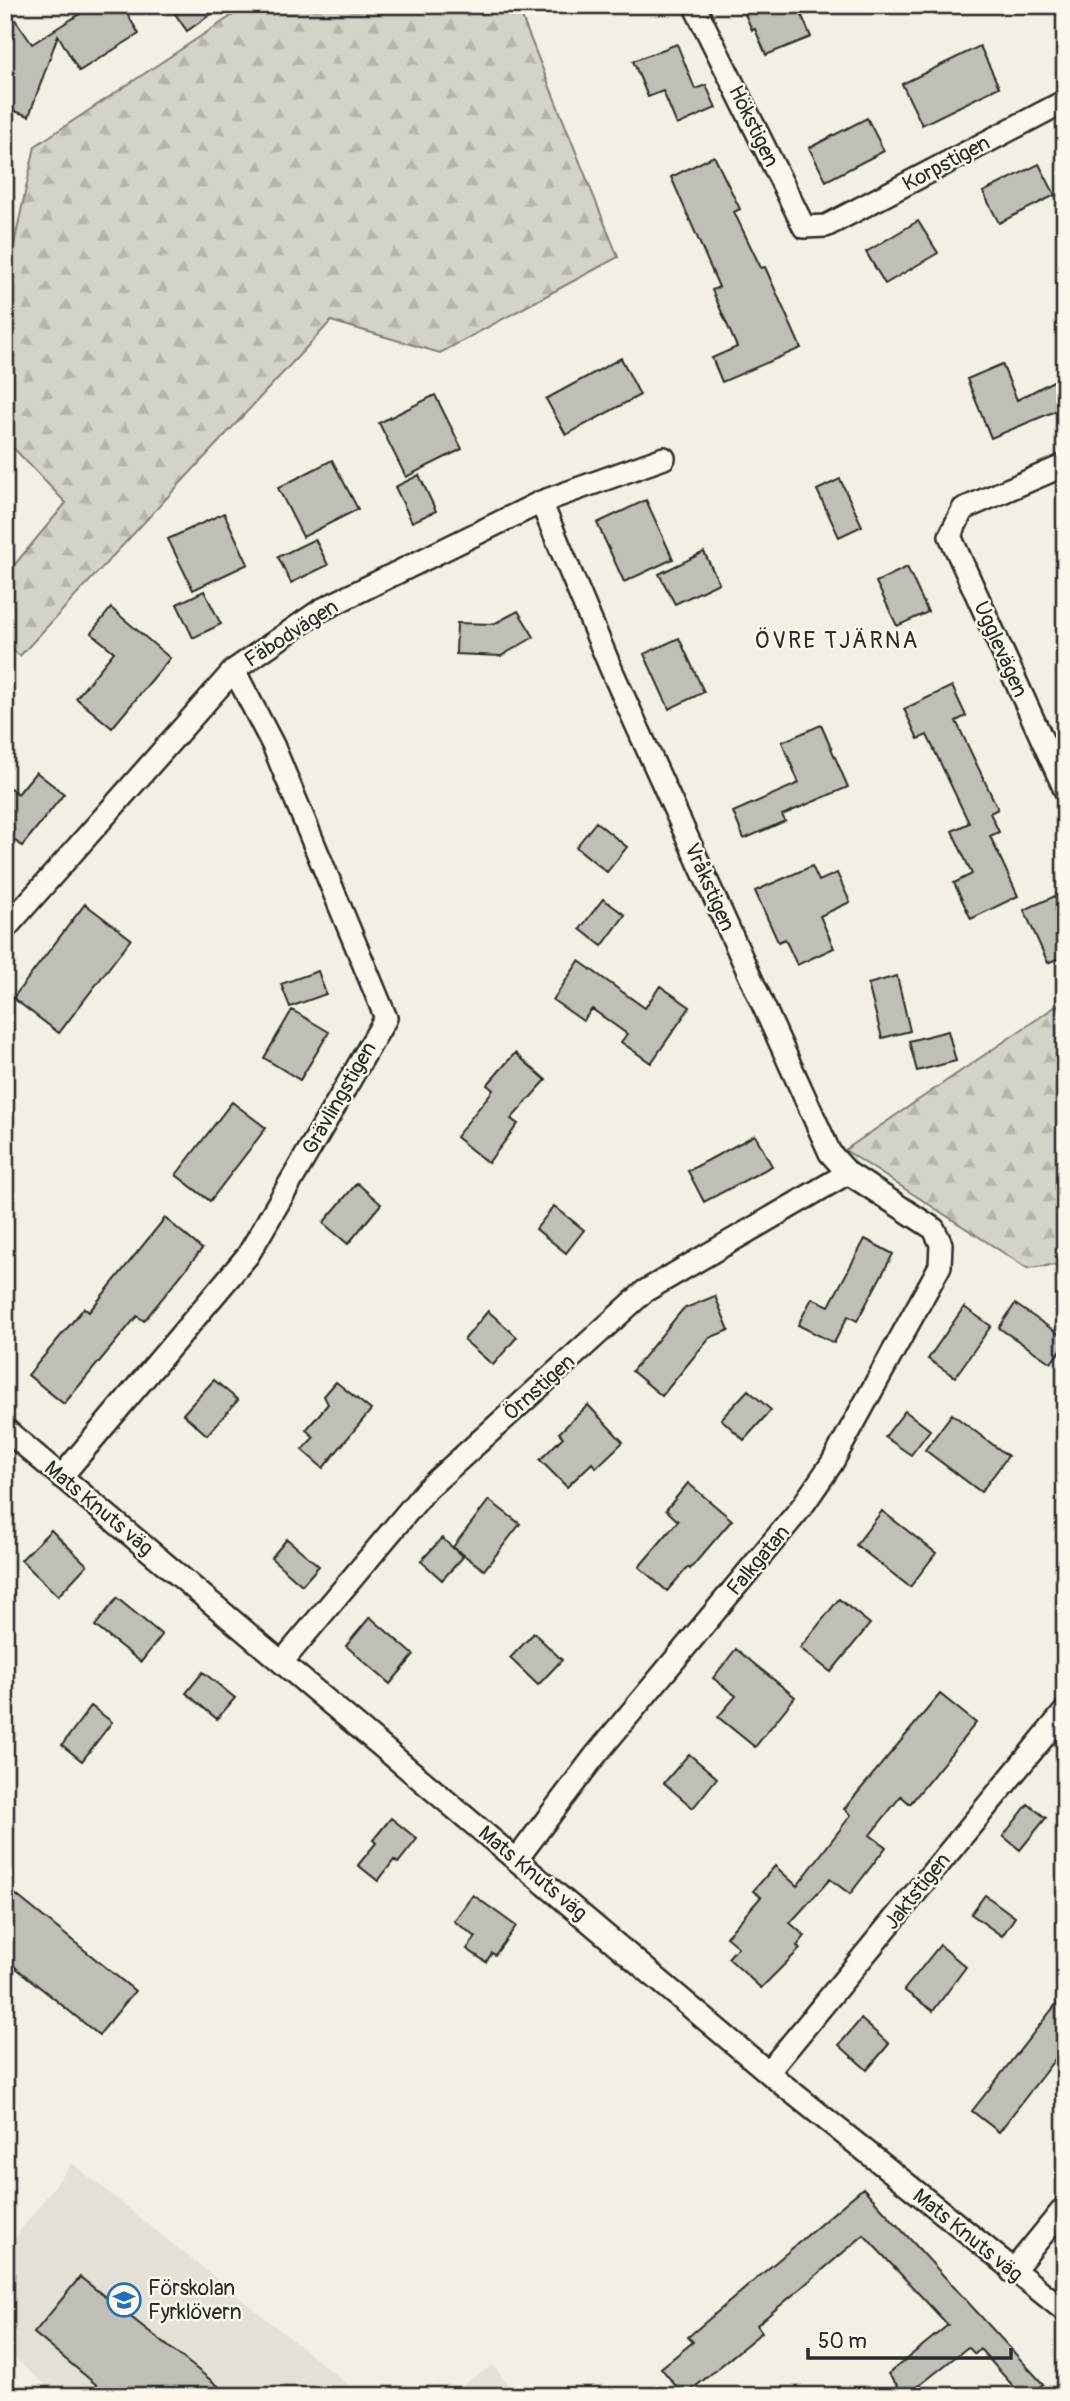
<svg xmlns="http://www.w3.org/2000/svg" width="1070" height="2401" viewBox="0 0 1070 2401" font-family="Pangolin,sans-serif">
	<style>
		.built { fill: #e4e0d6 }
		.forest { fill: url(#forest-firs); stroke: #807e7a; stroke-width: 2 }
		.building { fill: #c0beb6; stroke: #2b2b2b; stroke-width: 2 }
		.lines { fill: none; stroke-linecap: round; stroke-linejoin: round }
		.street-casing { stroke: #2b2b2b; stroke-width: 26 }
		.street { stroke: #fbf7ec; stroke-width: 21 }
		.labels { text-anchor: middle; stroke-width: 5; stroke-linejoin: round; paint-order: stroke }
		.street-label { font-size: 21px; fill: #2b2b2b; stroke: #fbf7ec }
		.poi-label { font-size: 21px; fill: #2b2b2b; stroke: #fbf7ec; text-anchor: start }
		.neighbourhood-label { font-size: 23px; letter-spacing: 2px; fill: #2b2b2b; stroke: #fbf7ec }
	</style>
	<defs>
		<pattern id="forest-firs" width="22" height="20" patternUnits="userSpaceOnUse" patternTransform="scale(1.75)"><rect width="22" height="20" fill="#d5d2c9"/><path d="M5 1l3.5 6h-7zM16 11l3.5 6h-7z" fill="#b7b4ad"/></pattern>
	</defs>
	<rect width="100%" height="100%" fill="#f3efe4"/>
	<filter id="ink" filterUnits="userSpaceOnUse"><feTurbulence type="fractalNoise" baseFrequency=".0143" numOctaves="2"/><feDisplacementMap in="SourceGraphic" scale="14" xChannelSelector="R" yChannelSelector="G"/><feConvolveMatrix kernelMatrix="1 2 1 2 8 2 1 2 1" color-interpolation-filters="sRGB"/></filter>
	<g filter="url(#ink)">
		<path class="built" d="M 72,2163 L 362,2396 L 58,2396 L 5,2350 L 5,2251 Z
			M 493,2365 L 516,2396 L 446,2396 Z"/>
		<path class="forest" d="M 248,5 L 517,5 L 618,257 L 440,353 L 331,321 L 20,656 L 5,644 L 5,576 L 66,503 L 5,439 L 5,253 L 12,254 L 35,146 Z
			M 1065,1000 L 1065,1264 L 1027,1268 L 845,1150 Z"/>
		<path class="building" d="M 5,5 L 32,44 L 94,5 L 122,5 L 139,34 L 79,71 L 58,35 L 29,116 L 5,108 Z
			M 169,5 L 224,5 L 187,31 Z
			M 741,5 L 806,5 L 799,9 L 811,37 L 766,55 L 755,29 L 752,30 Z
			M 677,44 L 695,89 L 706,85 L 716,108 L 677,125 L 663,91 L 648,97 L 633,61 Z
			M 980,46 L 999,87 L 922,125 L 902,84 Z
			M 867,118 L 884,151 L 826,181 L 809,148 Z
			M 714,156 L 740,209 L 734,212 L 761,268 L 765,267 L 801,348 L 722,382 L 712,358 L 737,347 L 712,290 L 719,287 L 671,177 Z
			M 1039,164 L 1055,195 L 999,223 L 983,192 Z
			M 918,221 L 938,253 L 885,284 L 866,252 Z
			M 621,358 L 640,395 L 566,435 L 546,399 Z
			M 1002,364 L 1017,400 L 1065,375 L 1065,407 L 991,438 L 967,379 Z
			M 435,395 L 462,449 L 406,477 L 379,423 Z
			M 332,460 L 358,509 L 303,537 L 278,488 Z
			M 419,475 L 436,511 L 412,522 L 395,487 Z
			M 840,479 L 862,526 L 839,537 L 817,490 Z
			M 646,500 L 673,559 L 624,582 L 597,523 Z
			M 224,513 L 248,564 L 193,590 L 168,539 Z
			M 315,539 L 328,565 L 291,583 L 278,557 Z
			M 704,552 L 719,583 L 675,604 L 659,574 Z
			M 907,567 L 928,612 L 897,626 L 876,582 Z
			M 204,591 L 221,624 L 193,638 L 177,604 Z
			M 111,608 L 170,658 L 112,728 L 76,698 L 114,652 L 91,633 Z
			M 518,611 L 534,637 L 501,656 L 456,654 L 457,623 L 494,624 Z
			M 679,638 L 704,692 L 669,709 L 644,654 Z
			M 952,686 L 966,716 L 956,721 L 998,809 L 990,813 L 999,832 L 990,836 L 1018,896 L 971,919 L 954,883 L 972,874 L 952,831 L 969,823 L 927,735 L 918,739 L 904,709 Z
			M 821,725 L 848,787 L 782,815 L 785,821 L 744,839 L 733,812 L 799,783 L 782,742 Z
			M 36,772 L 64,794 L 22,846 L 5,833 L 5,784 L 18,794 Z
			M 596,822 L 627,847 L 607,872 L 576,847 Z
			M 812,866 L 819,881 L 837,873 L 850,902 L 820,916 L 834,948 L 797,965 L 785,939 L 778,942 L 755,891 Z
			M 1055,896 L 1065,916 L 1065,955 L 1048,963 L 1024,910 Z
			M 603,899 L 625,915 L 602,946 L 580,929 Z
			M 85,904 L 131,939 L 59,1033 L 13,998 Z
			M 579,961 L 645,1008 L 660,986 L 690,1007 L 651,1063 L 621,1042 L 627,1034 L 592,1009 L 583,1021 L 553,1000 Z
			M 318,971 L 326,994 L 290,1007 L 281,984 Z
			M 897,976 L 910,1031 L 882,1038 L 868,984 Z
			M 292,1010 L 329,1032 L 300,1080 L 264,1058 Z
			M 948,1031 L 956,1061 L 917,1071 L 909,1041 Z
			M 515,1053 L 546,1080 L 511,1119 L 518,1124 L 488,1163 L 456,1137 L 493,1090 L 487,1085 Z
			M 232,1102 L 266,1128 L 210,1201 L 176,1175 Z
			M 755,1135 L 772,1166 L 704,1202 L 688,1171 Z
			M 357,1183 L 381,1204 L 348,1244 L 323,1223 Z
			M 554,1206 L 584,1230 L 566,1253 L 536,1229 Z
			M 165,1218 L 202,1249 L 144,1321 L 137,1316 L 64,1404 L 28,1375 L 84,1308 L 89,1312 Z
			M 865,1239 L 893,1254 L 857,1321 L 848,1316 L 834,1343 L 798,1325 L 812,1298 L 829,1306 Z
			M 715,1296 L 729,1330 L 709,1338 L 662,1396 L 632,1371 L 683,1309 Z
			M 1015,1304 L 1065,1338 L 1065,1344 L 1051,1363 L 999,1328 Z
			M 964,1307 L 991,1326 L 955,1377 L 928,1359 Z
			M 488,1311 L 517,1337 L 493,1365 L 464,1340 Z
			M 214,1380 L 238,1400 L 207,1435 L 183,1414 Z
			M 336,1382 L 371,1410 L 323,1468 L 302,1450 L 314,1437 L 306,1430 L 328,1404 L 324,1396 Z
			M 748,1390 L 771,1410 L 744,1440 L 721,1419 Z
			M 588,1405 L 623,1442 L 596,1468 L 592,1463 L 567,1487 L 540,1460 L 563,1437 L 559,1433 Z
			M 905,1411 L 930,1430 L 911,1455 L 885,1437 Z
			M 952,1414 L 1008,1456 L 981,1492 L 925,1450 Z
			M 688,1483 L 732,1520 L 690,1569 L 688,1567 L 667,1591 L 639,1567 L 678,1521 L 666,1510 Z
			M 489,1500 L 520,1524 L 484,1570 L 453,1547 Z
			M 882,1511 L 936,1553 L 910,1587 L 856,1545 Z
			M 51,1530 L 87,1565 L 58,1596 L 21,1560 Z
			M 442,1538 L 463,1557 L 442,1580 L 421,1561 Z
			M 287,1539 L 319,1566 L 302,1585 L 271,1558 Z
			M 117,1598 L 162,1635 L 141,1662 L 95,1626 Z
			M 839,1599 L 870,1624 L 831,1672 L 800,1648 Z
			M 370,1617 L 414,1655 L 390,1684 L 346,1646 Z
			M 534,1633 L 562,1660 L 538,1685 L 510,1658 Z
			M 736,1649 L 795,1697 L 755,1747 L 718,1717 L 736,1696 L 713,1678 Z
			M 203,1672 L 235,1698 L 217,1719 L 186,1693 Z
			M 940,1694 L 976,1723 L 910,1804 L 901,1796 L 870,1835 L 886,1847 L 850,1894 L 830,1879 L 790,1923 L 805,1936 L 797,1946 L 800,1949 L 761,1988 L 728,1958 L 738,1947 L 726,1937 L 761,1897 L 753,1891 L 775,1866 L 797,1886 L 851,1815 L 844,1809 Z
			M 91,1706 L 112,1722 L 82,1761 L 62,1745 Z
			M 689,1754 L 717,1778 L 693,1808 L 664,1783 Z
			M 1028,1804 L 1046,1818 L 1020,1850 L 1003,1836 Z
			M 391,1818 L 417,1839 L 398,1863 L 394,1860 L 378,1881 L 358,1865 L 376,1843 L 373,1840 Z
			M 5,1886 L 135,1991 L 99,2035 L 5,1959 Z
			M 473,1895 L 516,1926 L 495,1955 L 492,1953 L 486,1962 L 467,1949 L 476,1937 L 454,1921 Z
			M 985,1895 L 1015,1917 L 1002,1936 L 971,1914 Z
			M 940,1945 L 966,1967 L 933,2011 L 904,1990 Z
			M 1065,1993 L 1065,2046 L 999,2132 L 972,2111 Z
			M 861,2019 L 889,2044 L 867,2070 L 839,2045 Z
			M 863,2188 L 1043,2384 L 1029,2396 L 1022,2396 L 980,2349 L 975,2354 L 968,2347 L 906,2396 L 888,2374 L 948,2325 L 864,2235 L 757,2325 L 762,2332 L 684,2396 L 661,2368 L 693,2342 L 688,2337 Z
			M 80,2277 L 231,2396 L 110,2396 L 34,2333 Z"/>
		<g class="lines">
			<defs>
				<path id="street" d="M 694,5 L 804,227 L 826,226 L 1065,101
					M 1065,465 L 963,509 L 950,536 L 1065,790
					M 5,929 L 234,670 L 321,610 L 541,502 L 664,458
					M 5,1429 L 782,2084 L 1065,2311
					M 61,1477 L 248,1255 L 386,1018 L 273,745 L 234,670
					M 282,1662 L 427,1489 L 645,1291 L 848,1173
					M 517,1859 L 594,1757 L 801,1508 L 832,1463 L 940,1266 L 941,1244 L 934,1229 L 848,1173 L 830,1153 L 612,671 L 541,502
					M 769,2071 L 1065,1711
					M 1012,2272 L 1065,2207"/>
			</defs>
			<use href="#street" class="street-casing"/>
			<use href="#street" class="street"/>
		</g>
	</g>
	<defs>
		<symbol id="school-ring" viewBox="-11 -11 22 22"><circle r="9.5" fill="#fbf7ec" stroke="#1f6fb2" stroke-width="1.5"/><path d="M0-5L7-2L0 1L-7-2ZM-4 1L0 2.5L4 1V4Q0 6-4 4Z" fill="#1f6fb2"/></symbol>
	</defs>
	<g fill-rule="evenodd">
		<use href="#school-ring" x="105" y="2281" width="38" height="38"/>
	</g>
	<g class="labels">
		<g class="street-label">
			<text transform="translate(754 126) rotate(64)" y="7">Hökstigen</text>
			<text transform="translate(946 163) rotate(-28)" y="7">Korpstigen</text>
			<text transform="translate(291 633) rotate(-33)" y="7">Fäbodvägen</text>
			<text transform="translate(1001 649) rotate(66)" y="7">Ugglevägen</text>
			<text transform="translate(710 887) rotate(66)" y="7">Vråkstigen</text>
			<text transform="translate(339 1098) rotate(-60)" y="7">Grävlingstigen</text>
			<text transform="translate(539 1387) rotate(-42)" y="7">Örnstigen</text>
			<text transform="translate(99 1508) rotate(40)" y="7">Mats Knuts väg</text>
			<text transform="translate(758 1560) rotate(-50)" y="7">Falkgatan</text>
			<text transform="translate(533 1873) rotate(40)" y="7">Mats Knuts väg</text>
			<text transform="translate(917 1891) rotate(-51)" y="7">Jaktstigen</text>
			<text transform="translate(968 2235) rotate(39)" y="7">Mats Knuts väg</text>
		</g>
		<g class="poi-label">
			<text x="148" y="2295">Förskolan<tspan x="148" dy="24">Fyrklövern</tspan></text>
		</g>
		<g class="neighbourhood-label">
			<text x="837" y="648">ÖVRE TJÄRNA</text>
		</g>
	</g>
	<rect width="1070" height="2401" fill="none" stroke="#fbf7ec" stroke-width="28"/>
	<rect x="14" y="14" width="1042" height="2373" fill="none" stroke="#2b2b2b" stroke-width="2.5" filter="url(#ink)"/>
	<path d="M808 2348v10h203v-10" fill="none" stroke="#2b2b2b" stroke-width="3.5"/>
	<text x="818" y="2348" font-size="21" fill="#2b2b2b" stroke="#fbf7ec" stroke-width="5" paint-order="stroke">50 m</text>
</svg>
